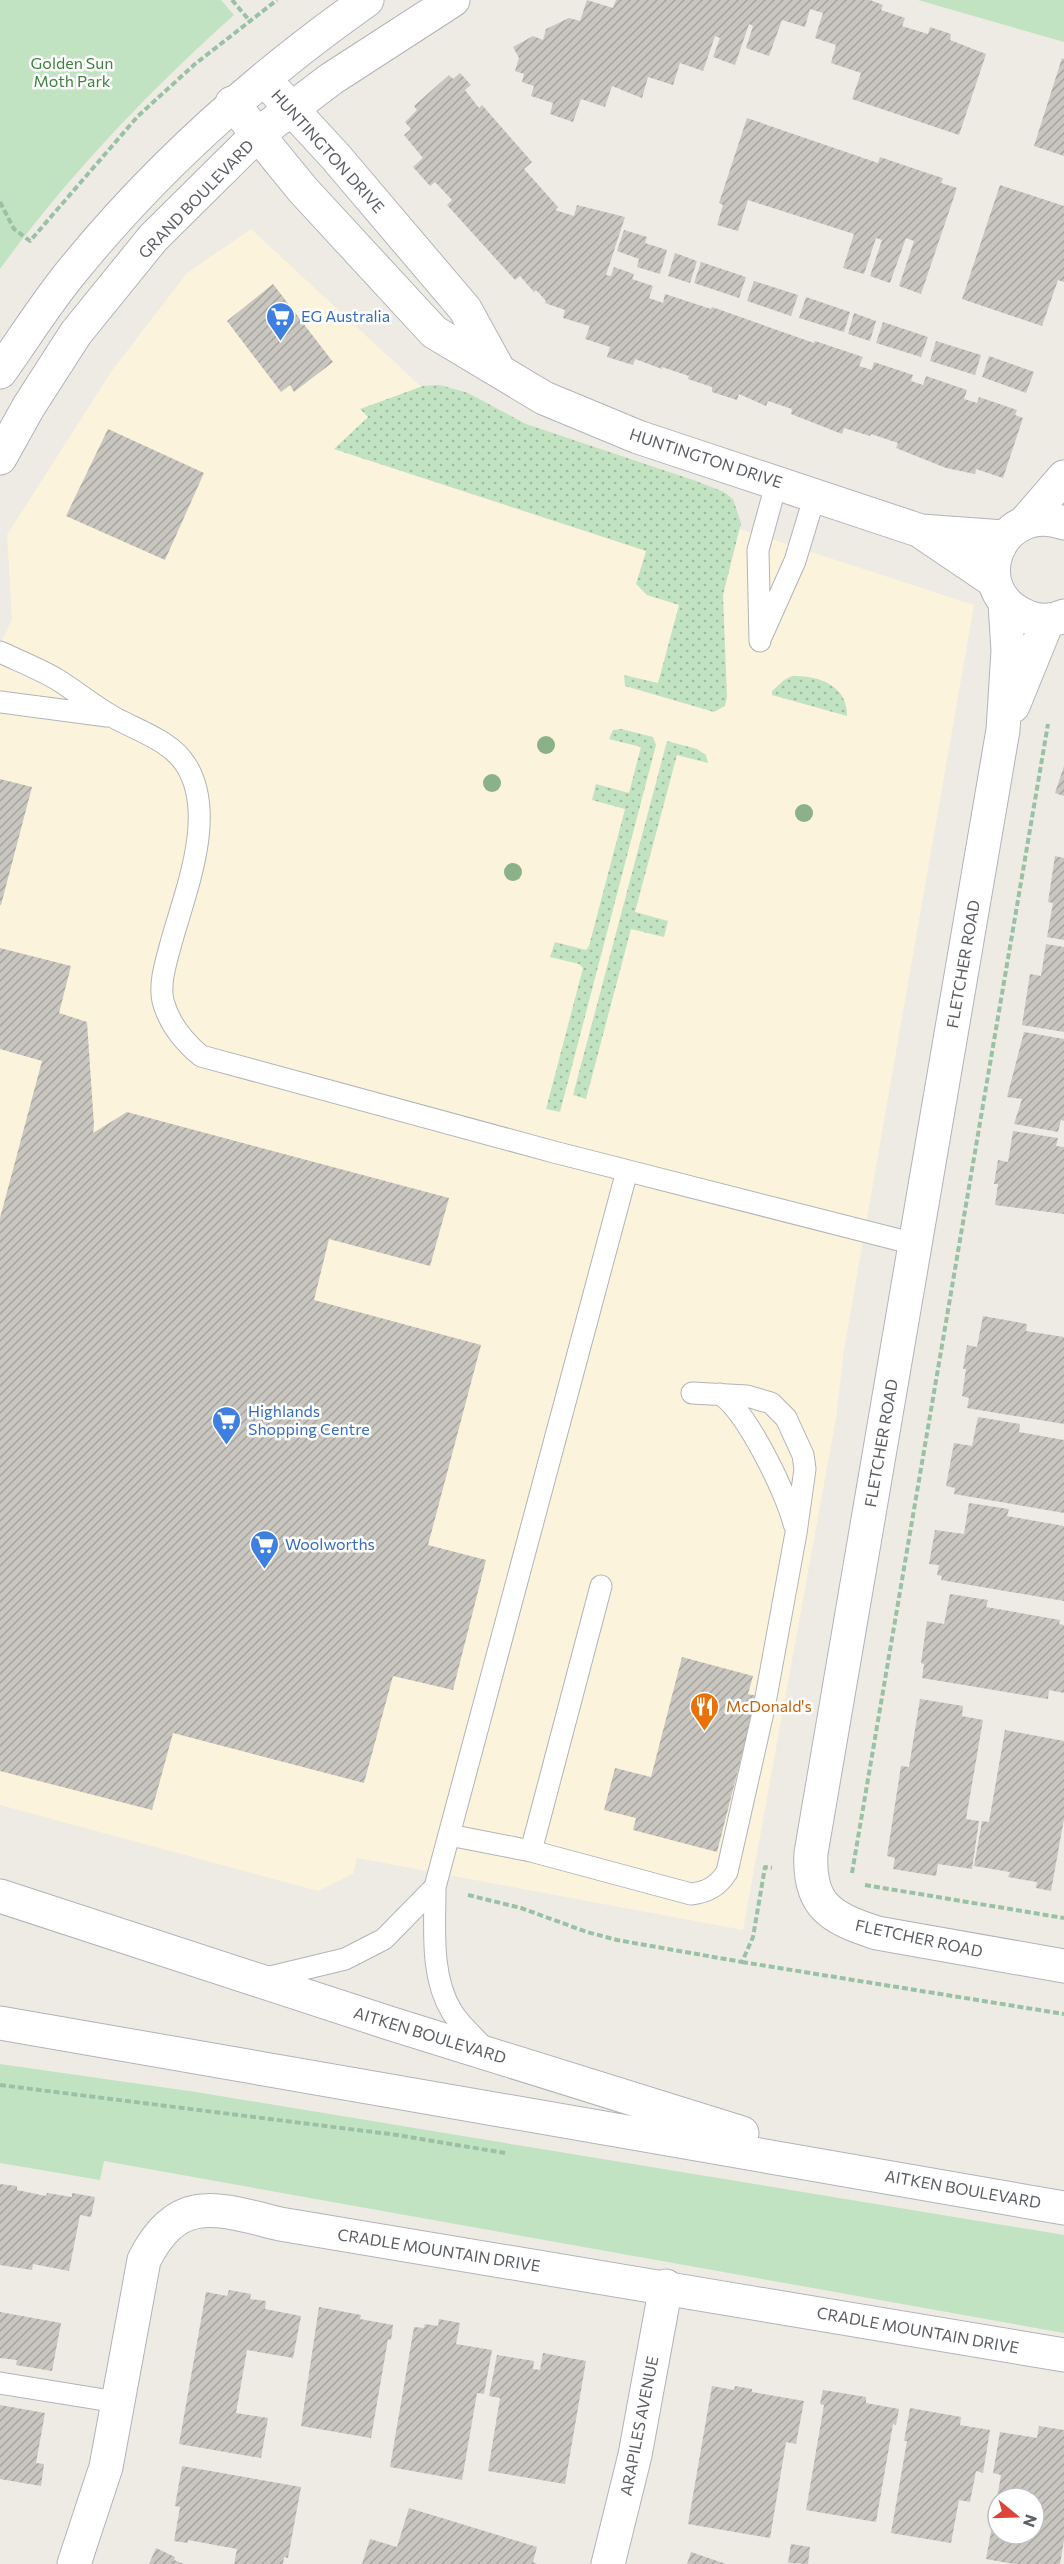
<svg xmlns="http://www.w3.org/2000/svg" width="1064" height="2564" viewBox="0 0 1064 2564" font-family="Commissioner,sans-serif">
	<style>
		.commercial { fill: #fbf3db }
		.grass { fill: url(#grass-dots) }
		.park { fill: #c2e3c2 }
		.building { fill: url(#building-hatch) }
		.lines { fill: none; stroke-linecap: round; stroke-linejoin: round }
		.lane-casing { stroke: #b1b4b8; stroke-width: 23 }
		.street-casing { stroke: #b1b4b8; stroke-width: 35 }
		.secondary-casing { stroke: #b0b3b8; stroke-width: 35 }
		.path { stroke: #9ac1a5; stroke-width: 4; stroke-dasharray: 6 3; stroke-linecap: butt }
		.lane { stroke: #fff; stroke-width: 21 }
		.street { stroke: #fff; stroke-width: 33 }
		.secondary { stroke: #fff; stroke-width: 33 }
		.tree { fill: #8bb188 }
		.labels { text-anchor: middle; stroke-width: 5; stroke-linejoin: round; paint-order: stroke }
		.park-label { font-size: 16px; fill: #3b823d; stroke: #fff }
		.street-label { font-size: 16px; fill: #5c5f63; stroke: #fff }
		.shop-label { font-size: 16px; fill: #366cbe; stroke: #fff; text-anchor: start }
		.food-label { font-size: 16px; fill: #c56008; stroke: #fff; text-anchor: start }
	</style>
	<defs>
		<pattern id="grass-dots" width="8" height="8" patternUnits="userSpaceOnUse" patternTransform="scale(1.5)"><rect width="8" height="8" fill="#c2e3c2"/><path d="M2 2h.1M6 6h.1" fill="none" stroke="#a1bba1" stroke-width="1.8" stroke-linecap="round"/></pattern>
		<pattern id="building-hatch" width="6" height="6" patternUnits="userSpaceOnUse" patternTransform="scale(1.5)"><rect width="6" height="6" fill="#c9c6c0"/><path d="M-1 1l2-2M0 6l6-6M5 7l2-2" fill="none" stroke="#a6a4a0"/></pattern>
	</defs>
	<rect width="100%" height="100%" fill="#edebe4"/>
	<path class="commercial" d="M 251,229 L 485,446 L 974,605 L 844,1350 L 836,1418 L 743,1930 L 357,1858 L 353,1874 L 318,1891 L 0,1805 L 0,644 L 12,620 L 7,535 L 111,372 L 187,273 Z"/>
	<path class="grass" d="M 440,385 L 468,393 L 526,424 L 696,481 L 724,492 L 733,499 L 741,523 L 723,595 L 727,697 L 725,706 L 714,712 L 625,686 L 624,675 L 658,683 L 679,605 L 647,595 L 636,584 L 646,551 L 334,449 L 368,417 L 360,409 L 423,386 Z
		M 792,676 C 819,675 848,686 847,716 L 772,695 L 772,691 L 784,680 Z
		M 621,729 L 653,737 L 656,745 L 560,1112 L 546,1109 L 583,968 L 579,964 L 550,957 L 555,942 L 586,950 L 589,946 L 625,809 L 592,800 L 596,784 L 629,793 L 641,747 L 609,739 L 613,730 Z
		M 667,741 L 697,749 L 706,755 L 708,763 L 677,755 L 635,912 L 668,921 L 664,937 L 631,929 L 586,1099 L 573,1095 Z"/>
	<path class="park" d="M 0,0 L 221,0 L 234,15 C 148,92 68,176 0,269 Z
		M 918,0 L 1064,0 L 1064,42 Z
		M 0,2064 L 196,2092 L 1064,2235 L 1064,2333 L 104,2161 L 100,2180 L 0,2163 Z"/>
	<path class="building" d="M 587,0 L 613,8 L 616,0 L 870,0 L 883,5 L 881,10 L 905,18 L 902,26 L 928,34 L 930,27 L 951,34 L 950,40 L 986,54 L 959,135 L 852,99 L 861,73 L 831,63 L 836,45 L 815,38 L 823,13 L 810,9 L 805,27 L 782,20 L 769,56 L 746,48 L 753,26 L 749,24 L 735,65 L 713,57 L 720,38 L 715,36 L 703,71 L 680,63 L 673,85 L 648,77 L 642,98 L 612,86 L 605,107 L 581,99 L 573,122 L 550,114 L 553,103 L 531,96 L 534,86 L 522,82 L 524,74 L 515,71 L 519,58 L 513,47 L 533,36 L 543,40 L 546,29 L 569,18 L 580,21 Z
		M 1062,58 L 1064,59 L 1064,156 L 1034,146 Z
		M 460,73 L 471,85 L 465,90 L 479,108 L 482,105 L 532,162 L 524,169 L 558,207 L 555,210 L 574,216 L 577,205 L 625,217 L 606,275 L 611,276 L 614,267 L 634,274 L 632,279 L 653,286 L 649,298 L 663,303 L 665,294 L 711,309 L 712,307 L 814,343 L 815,341 L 863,357 L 859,366 L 872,370 L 874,362 L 913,375 L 911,381 L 923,385 L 926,376 L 967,390 L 964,399 L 977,403 L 979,397 L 1017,410 L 1015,415 L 1023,418 L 1003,478 L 976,469 L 975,474 L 946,468 L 896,448 L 898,443 L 871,434 L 870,436 L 844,428 L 842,434 L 791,414 L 792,409 L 768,401 L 766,406 L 739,394 L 737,400 L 712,392 L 712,387 L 688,379 L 689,376 L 662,367 L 662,369 L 635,359 L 633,365 L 607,357 L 610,347 L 585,339 L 590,326 L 563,318 L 565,310 L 545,303 L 546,301 L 536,290 L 534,292 L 520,276 L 515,280 L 447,205 L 452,200 L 435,182 L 430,186 L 413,167 L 423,158 L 404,135 L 411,129 L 405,122 L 417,110 L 414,106 L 449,75 L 453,79 Z
		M 747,118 L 878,163 L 880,157 L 930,174 L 943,178 L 941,183 L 957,188 L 921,294 L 899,286 L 914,241 L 906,238 L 890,283 L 870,276 L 882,240 L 876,238 L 864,274 L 843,268 L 854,234 L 748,200 L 738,231 L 717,225 L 723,205 L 719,203 Z
		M 1000,185 L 1064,206 L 1064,282 L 1058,280 L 1042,326 L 962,299 Z
		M 624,230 L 647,237 L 645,243 L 667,250 L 660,274 L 637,267 L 639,259 L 617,251 Z
		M 675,253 L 697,261 L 690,283 L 668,276 Z
		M 701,262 L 746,277 L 739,298 L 694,283 Z
		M 754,281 L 798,295 L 791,316 L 747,301 Z
		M 273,284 L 333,362 L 294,392 L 290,385 L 281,392 L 227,321 Z
		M 806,297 L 850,312 L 844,332 L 799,318 Z
		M 854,313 L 876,321 L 870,341 L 848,334 Z
		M 883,322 L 928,337 L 921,357 L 876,343 Z
		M 936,341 L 981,355 L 975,375 L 930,361 Z
		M 989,356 L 1034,372 L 1026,393 L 982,377 Z
		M 108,429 L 204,473 L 165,560 L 66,516 Z
		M 1064,766 L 1064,796 L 1055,793 Z
		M 0,779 L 32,787 L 1,905 L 0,905 Z
		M 1055,856 L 1064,858 L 1064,940 L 1047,937 L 1053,903 L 1048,902 Z
		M 1046,944 L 1064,947 L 1064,1032 L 1022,1025 L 1030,974 L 1041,976 Z
		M 0,948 L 71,966 L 59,1013 L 87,1022 L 94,1125 L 93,1133 L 127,1112 L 449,1198 L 430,1266 L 329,1239 L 314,1300 L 481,1345 L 428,1545 L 486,1560 L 453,1690 L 393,1676 L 364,1783 L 173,1733 L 152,1810 L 0,1771 L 0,1218 L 42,1061 L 0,1049 Z
		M 1024,1032 L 1064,1039 L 1064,1121 L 1061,1120 L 1058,1132 L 1014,1124 L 1022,1099 L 1007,1097 Z
		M 1013,1131 L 1058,1138 L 1056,1146 L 1064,1147 L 1064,1214 L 995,1205 L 998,1184 L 994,1184 L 998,1160 L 1008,1162 Z
		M 983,1316 L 1027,1324 L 1026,1331 L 1064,1337 L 1064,1424 L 967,1408 L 969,1398 L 962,1396 L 966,1369 L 963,1369 L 967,1345 L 977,1347 Z
		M 978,1417 L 1020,1424 L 1019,1432 L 1064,1440 L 1064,1513 L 954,1494 L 955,1488 L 946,1486 L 954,1443 L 972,1446 Z
		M 969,1503 L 1009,1509 L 1007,1516 L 1064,1526 L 1064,1601 L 941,1580 L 942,1576 L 937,1575 L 939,1565 L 929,1564 L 935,1530 L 964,1534 Z
		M 950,1594 L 988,1600 L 986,1607 L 1060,1620 L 1059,1624 L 1064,1625 L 1064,1693 L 1049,1690 L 1048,1699 L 922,1678 L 924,1664 L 921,1663 L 927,1621 L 944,1624 Z
		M 682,1657 L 753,1676 L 748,1694 L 757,1696 L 717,1852 L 633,1830 L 636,1818 L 604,1810 L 615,1768 L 651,1777 Z
		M 920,1699 L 963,1706 L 962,1716 L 983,1720 L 966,1819 L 979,1821 L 972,1869 L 938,1864 L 936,1876 L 893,1869 L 895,1858 L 887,1856 L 901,1766 L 909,1767 Z
		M 1005,1730 L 1064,1741 L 1064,1819 L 1051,1891 L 1036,1888 L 1037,1882 L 1008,1877 L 1010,1872 L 974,1866 L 982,1821 L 989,1822 Z
		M 0,2184 L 17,2186 L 17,2190 L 46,2196 L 47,2193 L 72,2197 L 72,2193 L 95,2197 L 91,2217 L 80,2215 L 69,2271 L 33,2264 L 32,2270 L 0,2265 Z
		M 229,2290 L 251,2294 L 250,2299 L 266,2301 L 265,2309 L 301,2316 L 293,2358 L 247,2350 L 236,2413 L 268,2418 L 261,2458 L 179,2444 L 206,2292 L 227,2296 Z
		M 319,2307 L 361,2315 L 360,2319 L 393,2325 L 391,2340 L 388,2339 L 371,2438 L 301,2426 Z
		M 0,2312 L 61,2323 L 52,2371 L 16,2365 L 17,2360 L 0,2358 Z
		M 439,2319 L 460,2323 L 456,2344 L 492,2350 L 484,2394 L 477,2393 L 462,2480 L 390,2467 L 414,2327 L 424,2328 L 425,2324 L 438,2326 Z
		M 543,2353 L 586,2361 L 565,2484 L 488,2471 L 500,2398 L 489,2396 L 497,2355 L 534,2361 L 533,2369 L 540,2370 Z
		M 712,2386 L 734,2390 L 735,2386 L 752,2389 L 752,2392 L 804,2401 L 796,2444 L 786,2442 L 770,2538 L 688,2524 Z
		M 823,2390 L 866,2397 L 866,2403 L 899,2409 L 896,2425 L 893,2424 L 876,2522 L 806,2510 L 824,2405 L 820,2404 Z
		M 0,2405 L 45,2413 L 36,2463 L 44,2464 L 41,2486 L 0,2479 Z
		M 910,2408 L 961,2417 L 960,2425 L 990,2430 L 983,2473 L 976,2471 L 970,2502 L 959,2500 L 951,2543 L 891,2533 L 907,2441 L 904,2441 Z
		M 1039,2426 L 1064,2430 L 1064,2540 L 1060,2564 L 1014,2564 L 986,2559 L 997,2499 L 998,2534 L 1034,2534 L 1034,2498 L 997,2498 L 1001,2475 L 993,2473 L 1000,2432 L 1037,2438 Z
		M 182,2466 L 301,2487 L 288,2558 L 284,2557 L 283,2564 L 234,2564 L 237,2549 L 188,2540 L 188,2543 L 174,2541 L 180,2507 L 175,2506 Z
		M 409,2508 L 537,2547 L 533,2562 L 537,2564 L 362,2564 L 370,2539 L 397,2547 Z
		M 791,2544 L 810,2547 L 808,2564 L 788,2563 Z
		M 156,2548 L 175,2557 L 174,2560 L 184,2564 L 149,2564 Z
		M 691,2552 L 726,2564 L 687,2564 Z"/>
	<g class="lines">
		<defs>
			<path id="lane" d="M 762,635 L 795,561 L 815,495
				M 760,641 L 758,550 L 777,481
				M 0,652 C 19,661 40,669 58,680 C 77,692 95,707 115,718 C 139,731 171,741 186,765 C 218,816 184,894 170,947 C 166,962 159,984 163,1001 C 169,1024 183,1041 201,1056 L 554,1152 L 915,1244
				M 0,702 L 107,716
				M 720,1394 C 746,1410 787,1494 794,1524
				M 449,1835 L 531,1851 L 601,1586
				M 531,1851 L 691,1894 C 708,1892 718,1886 727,1872 L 764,1708 L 796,1533 L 805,1469 L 803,1455 L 786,1418 L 771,1403 L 747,1396 L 692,1393
				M 262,1979 L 345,1959 L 384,1939 L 435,1887
				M 487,2051 C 476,2039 461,2026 452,2012 C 430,1976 435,1929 435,1887 L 627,1171
				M 0,2383 L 117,2402"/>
			<path id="street" d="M 264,79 L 335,156 L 465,309 L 498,369
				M 232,103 L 303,190 L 434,332 L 544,398 L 638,437 L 921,531 L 1004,537
				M 1025,522 L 1064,477
				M 1064,523 C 998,500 963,592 1028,617 C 1039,622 1053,621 1064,616
				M 923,533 L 994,581
				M 1005,603 L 1008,651 L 1003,730 L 811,1853 C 808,1906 831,1918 877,1933 L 1064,1966
				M 1013,706 L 1048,620
				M 74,2564 L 106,2467 L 144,2260 C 178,2192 218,2209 280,2224 L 1064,2355
				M 608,2564 L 635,2455 L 666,2286"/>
			<path id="secondary" d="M 0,372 C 23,340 44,306 69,275 C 155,168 255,79 367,0
				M 0,458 L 29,406 L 76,333 L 153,238 L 257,135 L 331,79 L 453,0
				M 0,1896 L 389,2023 L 742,2133
				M 0,2023 L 1064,2208"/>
		</defs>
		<use href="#lane" class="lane-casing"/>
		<use href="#street" class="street-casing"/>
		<use href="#secondary" class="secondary-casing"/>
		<path class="path" d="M 232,0 L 249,20
			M 0,202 L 14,229 L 30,241 L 138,116 L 195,64 L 277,0
			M 852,1873 L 1048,724
			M 865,1885 L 1064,1918
			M 468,1895 L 521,1908 L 587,1932 L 617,1940 L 742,1962 L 753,1937 L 765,1867 L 772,1868
			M 742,1962 L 1064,2014
			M 0,2085 L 397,2135 L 505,2153"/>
		<use href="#lane" class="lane"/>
		<use href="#street" class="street"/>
		<use href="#secondary" class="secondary"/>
	</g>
	<g class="tree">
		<circle cx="546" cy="745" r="9"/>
		<circle cx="492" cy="783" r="9"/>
		<circle cx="804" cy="813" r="9"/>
		<circle cx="513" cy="872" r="9"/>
	</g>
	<defs>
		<symbol id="supermarket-pin" viewBox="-11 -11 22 30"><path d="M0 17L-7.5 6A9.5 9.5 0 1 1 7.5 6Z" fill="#3f7fe0" stroke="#fff"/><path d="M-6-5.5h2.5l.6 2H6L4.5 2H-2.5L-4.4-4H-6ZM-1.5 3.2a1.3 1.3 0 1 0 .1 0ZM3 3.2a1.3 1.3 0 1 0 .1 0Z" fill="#fff"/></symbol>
		<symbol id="restaurant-pin" viewBox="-11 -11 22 30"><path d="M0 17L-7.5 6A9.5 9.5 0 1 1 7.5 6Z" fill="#e8710a" stroke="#fff"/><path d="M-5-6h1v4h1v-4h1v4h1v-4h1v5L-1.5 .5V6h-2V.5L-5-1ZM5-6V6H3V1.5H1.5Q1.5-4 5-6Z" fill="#fff"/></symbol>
	</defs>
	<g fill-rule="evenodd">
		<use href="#supermarket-pin" x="264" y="300" width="33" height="45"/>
		<use href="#supermarket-pin" x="210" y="1404" width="33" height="45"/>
		<use href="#supermarket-pin" x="248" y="1528" width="33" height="45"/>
		<use href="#restaurant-pin" x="688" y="1690" width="33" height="45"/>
	</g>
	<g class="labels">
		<g class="park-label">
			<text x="72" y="69">Golden Sun<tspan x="72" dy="18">Moth Park</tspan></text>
		</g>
		<g class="street-label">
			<text transform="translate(328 151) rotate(48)" y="6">HUNTINGTON DRIVE</text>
			<text transform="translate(196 199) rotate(-46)" y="6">GRAND BOULEVARD</text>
			<text transform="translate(706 458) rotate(18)" y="6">HUNTINGTON DRIVE</text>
			<text transform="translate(963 964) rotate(-80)" y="6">FLETCHER ROAD</text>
			<text transform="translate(881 1443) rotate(-80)" y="6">FLETCHER ROAD</text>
			<text transform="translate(919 1938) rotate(12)" y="6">FLETCHER ROAD</text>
			<text transform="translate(430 2035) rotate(17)" y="6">AITKEN BOULEVARD</text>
			<text transform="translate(963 2189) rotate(10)" y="6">AITKEN BOULEVARD</text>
			<text transform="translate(439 2250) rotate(9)" y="6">CRADLE MOUNTAIN DRIVE</text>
			<text transform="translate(918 2330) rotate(10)" y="6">CRADLE MOUNTAIN DRIVE</text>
			<text transform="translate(639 2426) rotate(-79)" y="6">ARAPILES AVENUE</text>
		</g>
		<g class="shop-label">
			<text x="301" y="322">EG Australia</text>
			<text x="248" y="1417">Highlands<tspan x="248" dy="18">Shopping Centre</tspan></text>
			<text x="285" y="1550">Woolworths</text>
		</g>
		<g class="food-label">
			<text x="726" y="1712">McDonald's</text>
		</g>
	</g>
	<g transform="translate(1016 2516) rotate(109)"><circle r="28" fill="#ffffff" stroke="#bebfc1" stroke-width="1.5"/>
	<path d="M0-4.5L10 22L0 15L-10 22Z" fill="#dc443a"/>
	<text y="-9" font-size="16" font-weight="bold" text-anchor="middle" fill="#5c5f63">N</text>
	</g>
</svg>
